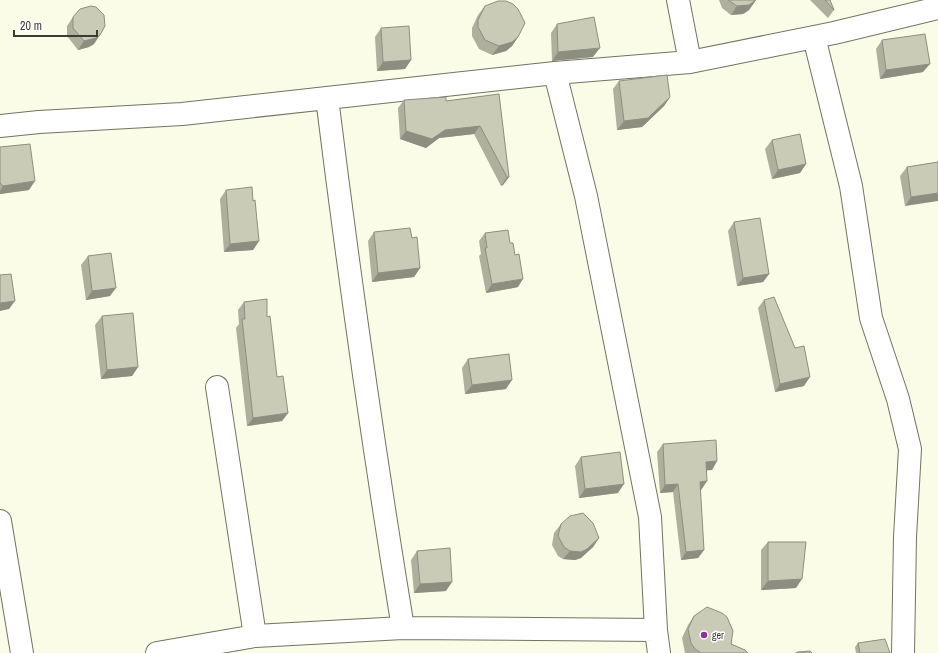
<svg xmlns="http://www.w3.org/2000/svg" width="938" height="653" viewBox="0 0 938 653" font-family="'Archivo Narrow',sans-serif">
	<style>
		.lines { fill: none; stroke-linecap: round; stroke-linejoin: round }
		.minor-casing { stroke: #727360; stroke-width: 24 }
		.minor { stroke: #fff; stroke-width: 22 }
		.wall { fill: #aeaf9d }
		.shaded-wall { fill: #8d8e80 }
		.building { fill: #cacbb7; stroke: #8d8e80 }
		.poi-dot { fill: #8c309a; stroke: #fff; stroke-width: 1.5 }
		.labels { text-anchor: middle; stroke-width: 3; stroke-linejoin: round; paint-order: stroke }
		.poi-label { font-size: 10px; fill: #3a3b33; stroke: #fff; text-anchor: start }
	</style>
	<rect width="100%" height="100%" fill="#fafce7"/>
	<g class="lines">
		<defs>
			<path id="minor" d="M 678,0 L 690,62
				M 814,37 L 851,186 L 871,318 L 898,399 L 910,449 L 905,537 L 903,653
				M 555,73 L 690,62 L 834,33 L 938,8
				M 0,126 L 39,122 L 182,114 L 327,98
				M 217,387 L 255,636
				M 0,521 L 22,653
				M 656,630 L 659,653
				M 157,653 L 255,636 L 403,628 L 656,630 L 650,517 L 586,196 L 555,73 L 327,98 C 349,275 374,452 403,628"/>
		</defs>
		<use href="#minor" class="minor-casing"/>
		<use href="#minor" class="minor"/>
	</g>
	<path class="wall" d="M 719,0 L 756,0 L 749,10 L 743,14 L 731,15 L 722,8 Z
		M 810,0 L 830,0 L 834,10 L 828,18 Z
		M 485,6 L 518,37 L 512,46 L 506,51 L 492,55 L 479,49 L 472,36 L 472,28 L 478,15 Z
		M 73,17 L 94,44 L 89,47 L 78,50 L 67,36 L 67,26 Z
		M 557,24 L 593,57 L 552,61 L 551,33 Z
		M 381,28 L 411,60 L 405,69 L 377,71 L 375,37 Z
		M 882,40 L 923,72 L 880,79 L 876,49 Z
		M 619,81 L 670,97 L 664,106 L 642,127 L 617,130 L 613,89 Z
		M 499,94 L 509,177 L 503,185 L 501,186 L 474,134 L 439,138 L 426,148 L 400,139 L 398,108 L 404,100 L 446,101 Z
		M 772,140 L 806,164 L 800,173 L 772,179 L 765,149 Z
		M 0,147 L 29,190 L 0,194 Z
		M 938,162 L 905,206 L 900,176 L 907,167 Z
		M 226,190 L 259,241 L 253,250 L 224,252 L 220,199 Z
		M 734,222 L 769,274 L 763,282 L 737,286 L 728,231 Z
		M 374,232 L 412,238 L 420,268 L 414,277 L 372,282 L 368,241 Z
		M 485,233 L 510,243 L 515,255 L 518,287 L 486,293 L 479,256 L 481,254 L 479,241 Z
		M 88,256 L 110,296 L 86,300 L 81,265 Z
		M 764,300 L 804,386 L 775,392 L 758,308 Z
		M 244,302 L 267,317 L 277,377 L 288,413 L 282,421 L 247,426 L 236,328 L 239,324 L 238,310 Z
		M 102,316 L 138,367 L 132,376 L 101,379 L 95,325 Z
		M 468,359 L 506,389 L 465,394 L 462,368 Z
		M 663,444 L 717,461 L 712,470 L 706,470 L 707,481 L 701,490 L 700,490 L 704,550 L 698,558 L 681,560 L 673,492 L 660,493 L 657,452 Z
		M 581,457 L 618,493 L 579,498 L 575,466 Z
		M 561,524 L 599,538 L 593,547 L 581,558 L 575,560 L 563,559 L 558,556 L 552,545 L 554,533 Z
		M 768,542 L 796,588 L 761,590 L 761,550 Z
		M 417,551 L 446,591 L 414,593 L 411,560 Z
		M 694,616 L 731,644 L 748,653 L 685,653 L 682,638 L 688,625 Z
		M 858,643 L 890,653 L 856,653 L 855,647 Z"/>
	<path class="shaded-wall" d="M 756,0 L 749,10 L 743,14 L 731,15 L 737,6 Z
		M 100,35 L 94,44 L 89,47 L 78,50 L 84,41 Z
		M 518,37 L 512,46 L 506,51 L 492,55 L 499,46 Z
		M 600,48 L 593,57 L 552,61 L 558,52 Z
		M 411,60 L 405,69 L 377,71 L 383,62 Z
		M 930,64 L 923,72 L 880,79 L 886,70 Z
		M 670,97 L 664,106 L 642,127 L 617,130 L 624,121 Z
		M 480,126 L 474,134 L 439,138 L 426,148 L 400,139 L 406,131 L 445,130 Z
		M 806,164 L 800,173 L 772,179 L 778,170 Z
		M 507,177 L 509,177 L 503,185 L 501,186 Z
		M 35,181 L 29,190 L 0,194 L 0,191 L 3,186 Z
		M 938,193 L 938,201 L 905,206 L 911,197 Z
		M 259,241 L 253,250 L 224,252 L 230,244 Z
		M 420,268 L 414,277 L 372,282 L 378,273 Z
		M 769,274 L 763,282 L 737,286 L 743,278 Z
		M 523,279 L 518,287 L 486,293 L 492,284 Z
		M 116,288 L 110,296 L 86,300 L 92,291 Z
		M 15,301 L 9,309 L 0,311 L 0,303 Z
		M 138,367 L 132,376 L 101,379 L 107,370 Z
		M 810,377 L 804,386 L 775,392 L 780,384 Z
		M 512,380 L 506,389 L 465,394 L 472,385 Z
		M 288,413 L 282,421 L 247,426 L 253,418 Z
		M 717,461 L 712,470 L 700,471 L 706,462 Z
		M 707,481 L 701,490 L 694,490 L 700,482 Z
		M 624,484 L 618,493 L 579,498 L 585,489 Z
		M 678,484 L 673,492 L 660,493 L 665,485 Z
		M 599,538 L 593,547 L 581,558 L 575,560 L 563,559 L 570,551 Z
		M 704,550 L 698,558 L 681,560 L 686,552 Z
		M 802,579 L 796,588 L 761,590 L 768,581 Z
		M 452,582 L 446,591 L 414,593 L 420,584 Z"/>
	<path class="building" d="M 728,0 L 756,0 L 749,5 L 737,6 Z
		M 825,0 L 830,0 L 834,10 Z
		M 498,1 L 506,1 L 513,4 L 518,9 L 525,23 L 518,37 L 512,42 L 499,46 L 485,40 L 478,27 L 478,20 L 485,6 Z
		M 91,6 L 96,7 L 104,15 L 105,26 L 100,35 L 96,38 L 84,41 L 73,28 L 73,17 L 80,9 Z
		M 594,17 L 600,48 L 558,52 L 557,24 Z
		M 409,26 L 411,60 L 383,62 L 381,28 Z
		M 925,34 L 930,64 L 886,70 L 882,40 Z
		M 667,75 L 670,97 L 648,118 L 624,121 L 619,81 Z
		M 499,94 L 509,177 L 507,177 L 480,126 L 445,130 L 432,139 L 406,131 L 404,100 L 446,97 L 446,101 Z
		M 800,134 L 806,164 L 778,170 L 772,140 Z
		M 30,144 L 35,181 L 3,186 L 0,183 L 0,147 Z
		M 938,162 L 938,193 L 911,197 L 907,167 Z
		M 252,187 L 253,201 L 255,200 L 259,241 L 230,244 L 226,190 Z
		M 760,218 L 769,274 L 743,278 L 734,222 Z
		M 410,228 L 412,238 L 417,237 L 420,268 L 378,273 L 374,232 Z
		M 508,230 L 510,243 L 513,243 L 515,255 L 519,254 L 523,279 L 492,284 L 485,248 L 487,248 L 485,233 Z
		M 111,253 L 116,288 L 92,291 L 88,256 Z
		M 11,274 L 15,301 L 0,303 L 0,275 Z
		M 774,297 L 795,348 L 804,346 L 810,377 L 780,384 L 764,300 Z
		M 267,299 L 267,317 L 270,316 L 277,377 L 283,376 L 288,413 L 253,418 L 242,319 L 245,319 L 244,302 Z
		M 133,313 L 138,367 L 107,370 L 102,316 Z
		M 509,354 L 512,380 L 472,385 L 468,359 Z
		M 716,440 L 717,461 L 706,462 L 707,481 L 700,482 L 704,550 L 686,552 L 678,484 L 665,485 L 663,444 Z
		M 620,452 L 624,484 L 585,489 L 581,457 Z
		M 583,513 L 593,523 L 599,538 L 587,549 L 581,552 L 570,551 L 564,547 L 558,536 L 561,524 L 570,516 Z
		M 768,542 L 806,542 L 802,579 L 768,581 Z
		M 450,548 L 452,582 L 420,584 L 417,551 Z
		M 707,607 L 722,613 L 727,617 L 733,631 L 731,644 L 745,650 L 748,653 L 701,653 L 695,649 L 691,643 L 688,629 L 694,616 Z
		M 885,639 L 890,653 L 860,653 L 858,643 Z
		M 810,651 L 812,653 L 796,653 L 797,652 Z"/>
	<circle class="poi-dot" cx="704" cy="635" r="4"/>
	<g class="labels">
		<g class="poi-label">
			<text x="712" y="639">ger</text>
		</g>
	</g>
	<path d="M14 30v6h83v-6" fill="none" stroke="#3a3b33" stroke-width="2"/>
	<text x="20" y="30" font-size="12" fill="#3a3b33" stroke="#ffffff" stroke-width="3" paint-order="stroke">20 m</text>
</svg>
